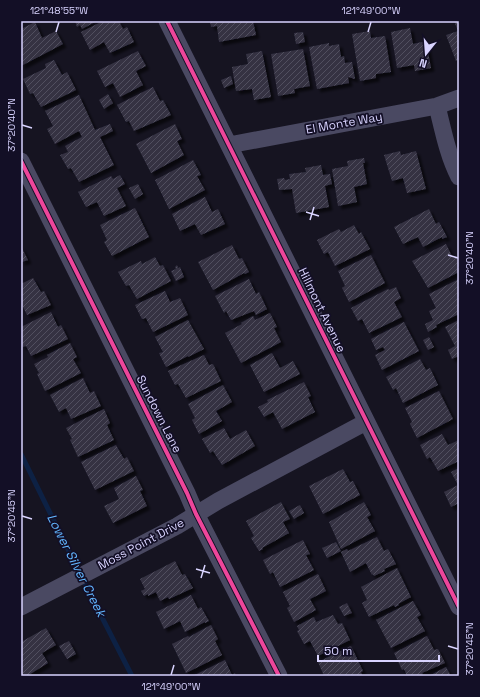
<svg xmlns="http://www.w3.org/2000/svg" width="480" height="697" viewBox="0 0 480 697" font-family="'Space Grotesk',sans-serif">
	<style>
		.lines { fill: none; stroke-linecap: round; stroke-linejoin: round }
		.stream { stroke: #0d2144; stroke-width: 5 }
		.building { fill: url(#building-hatch); filter: url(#shadow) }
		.street { stroke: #4a4962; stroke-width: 17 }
		.cycleway-casing { stroke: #130f26; stroke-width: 6 }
		.cycleway { stroke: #ed469a; stroke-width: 4 }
		.ticks { fill: none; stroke: #d9d4ff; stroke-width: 1.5 }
		.labels { text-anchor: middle; stroke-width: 3.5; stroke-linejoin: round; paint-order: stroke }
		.street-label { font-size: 12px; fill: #d9d4ff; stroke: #130f26 }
		.water-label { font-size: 13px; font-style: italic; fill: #62b6ff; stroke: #130f26 }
		.neatline { fill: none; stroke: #d9d4ff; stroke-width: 1.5 }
		.ticks-label { font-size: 10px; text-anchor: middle; fill: #d9d4ff }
	</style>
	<defs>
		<pattern id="building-hatch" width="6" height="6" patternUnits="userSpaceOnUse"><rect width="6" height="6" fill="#343243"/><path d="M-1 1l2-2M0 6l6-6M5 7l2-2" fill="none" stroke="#514f5f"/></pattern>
		<filter id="shadow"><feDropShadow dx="3.5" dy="3.5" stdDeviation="1" flood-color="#0009"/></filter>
	</defs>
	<rect width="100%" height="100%" fill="#161421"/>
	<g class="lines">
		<path class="stream" d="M 21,454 L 90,594 L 132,676"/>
	</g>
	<path class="building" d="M 75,21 L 97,21 L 82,29 L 80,25 L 77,27 Z
		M 103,21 L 119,21 L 123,29 L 127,27 L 134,42 L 110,53 L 104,42 L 90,50 L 81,32 Z
		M 210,21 L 253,21 L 256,35 L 219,42 L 217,26 L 211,27 Z
		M 454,21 L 459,21 L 459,59 L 456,61 L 446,35 L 458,31 Z
		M 35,22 L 42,38 L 56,31 L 63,44 L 21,66 L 21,29 Z
		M 410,28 L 413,44 L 426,41 L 431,68 L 415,71 L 414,65 L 397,68 L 391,32 Z
		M 370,31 L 371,38 L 385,36 L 391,72 L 376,74 L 376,78 L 360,81 L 352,34 Z
		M 303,32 L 305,42 L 296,44 L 294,33 Z
		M 329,43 L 329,46 L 339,44 L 341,57 L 344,56 L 345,63 L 352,62 L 355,79 L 348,77 L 349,83 L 317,89 L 309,47 Z
		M 303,49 L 310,86 L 294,89 L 295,93 L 278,96 L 271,54 Z
		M 138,51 L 146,66 L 136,71 L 143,85 L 120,97 L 113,83 L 105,87 L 97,71 Z
		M 262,51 L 271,97 L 254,100 L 252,89 L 236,91 L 232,67 L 248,64 L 246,54 Z
		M 54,60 L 62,75 L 67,72 L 76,90 L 41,107 L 33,93 L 30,94 L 23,79 L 46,68 L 45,64 Z
		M 231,76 L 233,84 L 224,88 L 221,80 Z
		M 153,87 L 160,101 L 163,100 L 171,115 L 134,131 L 129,121 L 126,122 L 117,105 Z
		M 108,94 L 113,103 L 104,109 L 99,100 Z
		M 79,95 L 95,130 L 110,124 L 113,131 L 100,137 L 114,165 L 79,182 L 71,168 L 68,169 L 60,155 L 68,152 L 65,146 L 82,137 L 79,131 L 55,144 L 47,129 L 53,126 L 45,111 Z
		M 175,124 L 182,139 L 177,141 L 184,155 L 151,173 L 136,144 Z
		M 400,151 L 401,155 L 416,151 L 426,189 L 407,193 L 403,178 L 392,181 L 384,155 Z
		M 364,158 L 365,163 L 363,163 L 367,184 L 354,187 L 357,202 L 338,206 L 332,169 L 348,166 L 347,161 Z
		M 193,160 L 201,175 L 197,176 L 205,190 L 169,209 L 155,180 Z
		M 321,165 L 323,175 L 330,174 L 332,184 L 325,186 L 329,207 L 296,213 L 292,189 L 279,190 L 277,179 L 284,178 L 285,180 L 290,179 L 289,174 L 306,172 L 305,168 Z
		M 120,175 L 125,184 L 117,188 L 126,206 L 104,216 L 97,202 L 86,207 L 78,192 L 111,176 L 113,179 Z
		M 138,184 L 143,194 L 135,199 L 129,188 Z
		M 205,197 L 212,212 L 218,209 L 225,224 L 201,235 L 195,224 L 180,231 L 172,214 Z
		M 135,208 L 149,237 L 112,256 L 104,242 L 107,240 L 100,225 Z
		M 429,209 L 436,224 L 439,222 L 447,237 L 442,239 L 442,237 L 423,247 L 418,237 L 403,244 L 394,227 Z
		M 354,225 L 359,234 L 361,232 L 370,249 L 335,266 L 328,252 L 324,254 L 317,240 L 339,229 L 341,232 Z
		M 446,244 L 453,258 L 457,257 L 459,261 L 459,272 L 428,288 L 412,261 Z
		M 232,245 L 239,259 L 242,258 L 249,272 L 245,274 L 244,273 L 213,290 L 198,262 Z
		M 21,246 L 28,260 L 22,262 L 21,262 Z
		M 371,255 L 385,283 L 349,302 L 342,288 L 345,286 L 338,271 Z
		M 155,257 L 160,266 L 163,265 L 171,281 L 137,299 L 129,285 L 126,286 L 118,272 L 141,261 L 142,264 Z
		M 177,265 L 178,268 L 180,267 L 184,277 L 176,281 L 171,271 L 176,269 L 175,267 Z
		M 33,278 L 41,292 L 44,291 L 51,305 L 27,315 L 22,305 L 21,306 L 21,284 Z
		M 249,279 L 256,294 L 259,292 L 267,309 L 256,315 L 254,311 L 231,320 L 226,311 L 224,313 L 215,296 Z
		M 459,279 L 459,314 L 436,325 L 437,327 L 428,332 L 425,324 L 433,320 L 429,311 L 436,308 L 429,294 Z
		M 396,287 L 401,298 L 394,302 L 402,317 L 369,333 L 362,319 L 358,321 L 351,308 L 388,289 L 389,290 Z
		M 165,291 L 170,302 L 180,298 L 188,315 L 153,332 L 146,318 L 142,319 L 135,305 Z
		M 51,312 L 58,327 L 61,325 L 68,339 L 31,356 L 26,346 L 23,347 L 21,343 L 21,327 Z
		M 270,313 L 277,327 L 274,328 L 281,342 L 241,363 L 225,333 L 242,324 L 241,323 L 253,316 L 255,320 Z
		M 188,320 L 204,349 L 188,357 L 188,356 L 166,367 L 159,353 L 163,352 L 155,337 Z
		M 459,320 L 459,356 L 452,359 L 448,350 L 455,346 L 445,327 Z
		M 404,322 L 419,351 L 382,370 L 375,355 L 385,350 L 383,347 L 376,350 L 371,339 Z
		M 429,337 L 434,347 L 428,350 L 423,340 Z
		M 70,343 L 77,357 L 73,359 L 81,373 L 45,391 L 37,374 L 39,373 L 34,364 L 48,357 L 47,355 Z
		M 272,353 L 280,368 L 293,361 L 300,374 L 264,392 L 250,365 Z
		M 204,355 L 209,365 L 213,364 L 221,381 L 186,398 L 178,384 L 175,385 L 168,371 Z
		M 420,359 L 426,370 L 430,368 L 438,385 L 403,403 L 396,388 L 393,390 L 386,377 Z
		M 83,378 L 90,393 L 94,391 L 101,406 L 71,419 L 66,408 L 59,412 L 50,395 Z
		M 304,382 L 311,396 L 308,397 L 315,412 L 282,429 L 273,412 L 264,417 L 258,407 L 268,402 L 267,400 Z
		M 223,385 L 232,402 L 216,411 L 222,421 L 199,434 L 192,420 L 195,418 L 188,404 Z
		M 439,391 L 453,419 L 417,438 L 410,424 L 412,422 L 405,408 Z
		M 104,409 L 110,423 L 107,425 L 114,440 L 78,457 L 70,440 L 72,439 L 66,428 Z
		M 224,428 L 230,439 L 246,430 L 255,446 L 222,465 L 213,451 L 210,453 L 202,439 Z
		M 442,434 L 448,445 L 459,440 L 459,461 L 438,471 L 430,457 L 427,459 L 420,445 Z
		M 116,445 L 124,459 L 127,457 L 134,471 L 95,490 L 81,462 Z
		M 459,468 L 459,503 L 451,507 L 444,492 L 458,485 L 451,472 Z
		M 343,469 L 350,482 L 353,481 L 360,495 L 323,514 L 309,486 Z
		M 136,476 L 143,490 L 140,491 L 147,506 L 113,523 L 104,506 L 119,499 L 114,488 Z
		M 281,502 L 290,519 L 283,522 L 289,533 L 262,548 L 263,549 L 259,551 L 251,538 L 254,536 L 246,521 Z
		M 364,502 L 371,515 L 367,517 L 375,531 L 341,549 L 329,522 Z
		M 300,505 L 304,513 L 294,519 L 289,511 Z
		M 377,537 L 384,551 L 388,549 L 396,564 L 384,569 L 385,571 L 374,576 L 373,574 L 372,575 L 366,563 L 350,572 L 341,552 L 347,549 L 348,551 Z
		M 303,540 L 310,554 L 306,555 L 314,570 L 280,587 L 273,572 L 270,574 L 263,560 Z
		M 336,542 L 341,551 L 327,558 L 322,548 Z
		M 175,561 L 182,575 L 185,574 L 193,588 L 169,599 L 168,597 L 160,601 L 156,592 L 148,596 L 148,594 L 144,596 L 141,591 L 145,589 L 140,579 Z
		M 397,568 L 411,597 L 398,604 L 399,605 L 395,607 L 394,605 L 369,617 L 362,603 L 367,600 L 361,587 Z
		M 318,574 L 326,591 L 310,599 L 316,610 L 294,622 L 287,608 L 290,606 L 283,592 Z
		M 191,595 L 198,609 L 201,607 L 209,621 L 205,623 L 205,622 L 185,632 L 180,621 L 164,629 L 156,612 Z
		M 413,601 L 421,615 L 417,617 L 425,631 L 391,648 L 376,620 Z
		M 347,603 L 352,613 L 344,616 L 339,607 Z
		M 333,615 L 338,624 L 342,623 L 350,640 L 318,656 L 310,641 L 304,644 L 297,631 L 299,630 L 297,626 L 314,617 L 316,622 Z
		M 211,625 L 218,639 L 215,641 L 222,655 L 186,673 L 172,644 L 188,636 L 189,637 Z
		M 46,628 L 56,645 L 42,653 L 48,663 L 27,676 L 23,676 L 21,672 L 21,642 Z
		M 427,636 L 434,650 L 438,649 L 445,663 L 422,673 L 423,674 L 419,676 L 407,676 L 404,669 L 402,670 L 394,653 Z
		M 69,641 L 76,654 L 67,659 L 59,646 Z
		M 351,646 L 363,671 L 361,672 L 362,675 L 324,676 L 318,662 Z
		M 225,660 L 232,675 L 235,673 L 236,676 L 193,676 Z
		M 446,667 L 451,676 L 429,676 Z"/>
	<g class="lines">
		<path class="street" d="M 167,21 L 459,607
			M 437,106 C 443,130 448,156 459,177
			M 229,145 L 437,106 L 459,98
			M 21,161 L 187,493 L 196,514 L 279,676
			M 21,607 L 177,526 L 218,501 L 366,422"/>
		<defs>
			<path id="cycleway" d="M 167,21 L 459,607
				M 21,161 L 187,493 L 196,514 L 279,676"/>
		</defs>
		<use href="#cycleway" class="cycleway-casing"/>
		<use href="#cycleway" class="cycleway"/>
	</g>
	<path class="ticks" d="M 56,32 L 59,22M 368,32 L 371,22M 22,125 L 32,128M 306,212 L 319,216M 310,220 L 314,207M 448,255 L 458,258M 22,516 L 32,519M 196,569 L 210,573M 201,578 L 205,565M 448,646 L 458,649M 171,675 L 174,665"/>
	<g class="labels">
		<g class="street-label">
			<text transform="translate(344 123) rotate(-10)" y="4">El Monte Way</text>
			<text transform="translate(322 310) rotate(64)" y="4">Hillmont Avenue</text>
			<text transform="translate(159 414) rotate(63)" y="4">Sundown Lane</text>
			<text transform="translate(141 544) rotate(-28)" y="4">Moss Point Drive</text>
		</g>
		<g class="water-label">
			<text transform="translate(77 565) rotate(63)" y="5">Lower Silver Creek</text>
		</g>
	</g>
	<rect width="480" height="697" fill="none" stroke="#130f26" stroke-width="44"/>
	<g transform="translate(426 54) rotate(197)" stroke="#130f26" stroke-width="3" paint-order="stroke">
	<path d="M0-3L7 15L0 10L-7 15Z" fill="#d9d4ff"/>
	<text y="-6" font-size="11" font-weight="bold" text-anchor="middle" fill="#d9d4ff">N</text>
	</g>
	<path d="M318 655v6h121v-6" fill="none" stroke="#d9d4ff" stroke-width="2"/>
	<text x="324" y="655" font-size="12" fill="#d9d4ff" stroke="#130f26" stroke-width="3" paint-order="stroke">50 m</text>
	<rect x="22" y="22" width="436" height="653" class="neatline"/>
	<g class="ticks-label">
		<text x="59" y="14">121°48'55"W</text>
		<text x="371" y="14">121°49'00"W</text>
		<text transform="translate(11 125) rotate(-90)" y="4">37°20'40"N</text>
		<text transform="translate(469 258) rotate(-90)" y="4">37°20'40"N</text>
		<text transform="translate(11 516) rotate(-90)" y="4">37°20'45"N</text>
		<text transform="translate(469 649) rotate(-90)" y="4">37°20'45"N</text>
		<text x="171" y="690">121°49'00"W</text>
	</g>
</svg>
